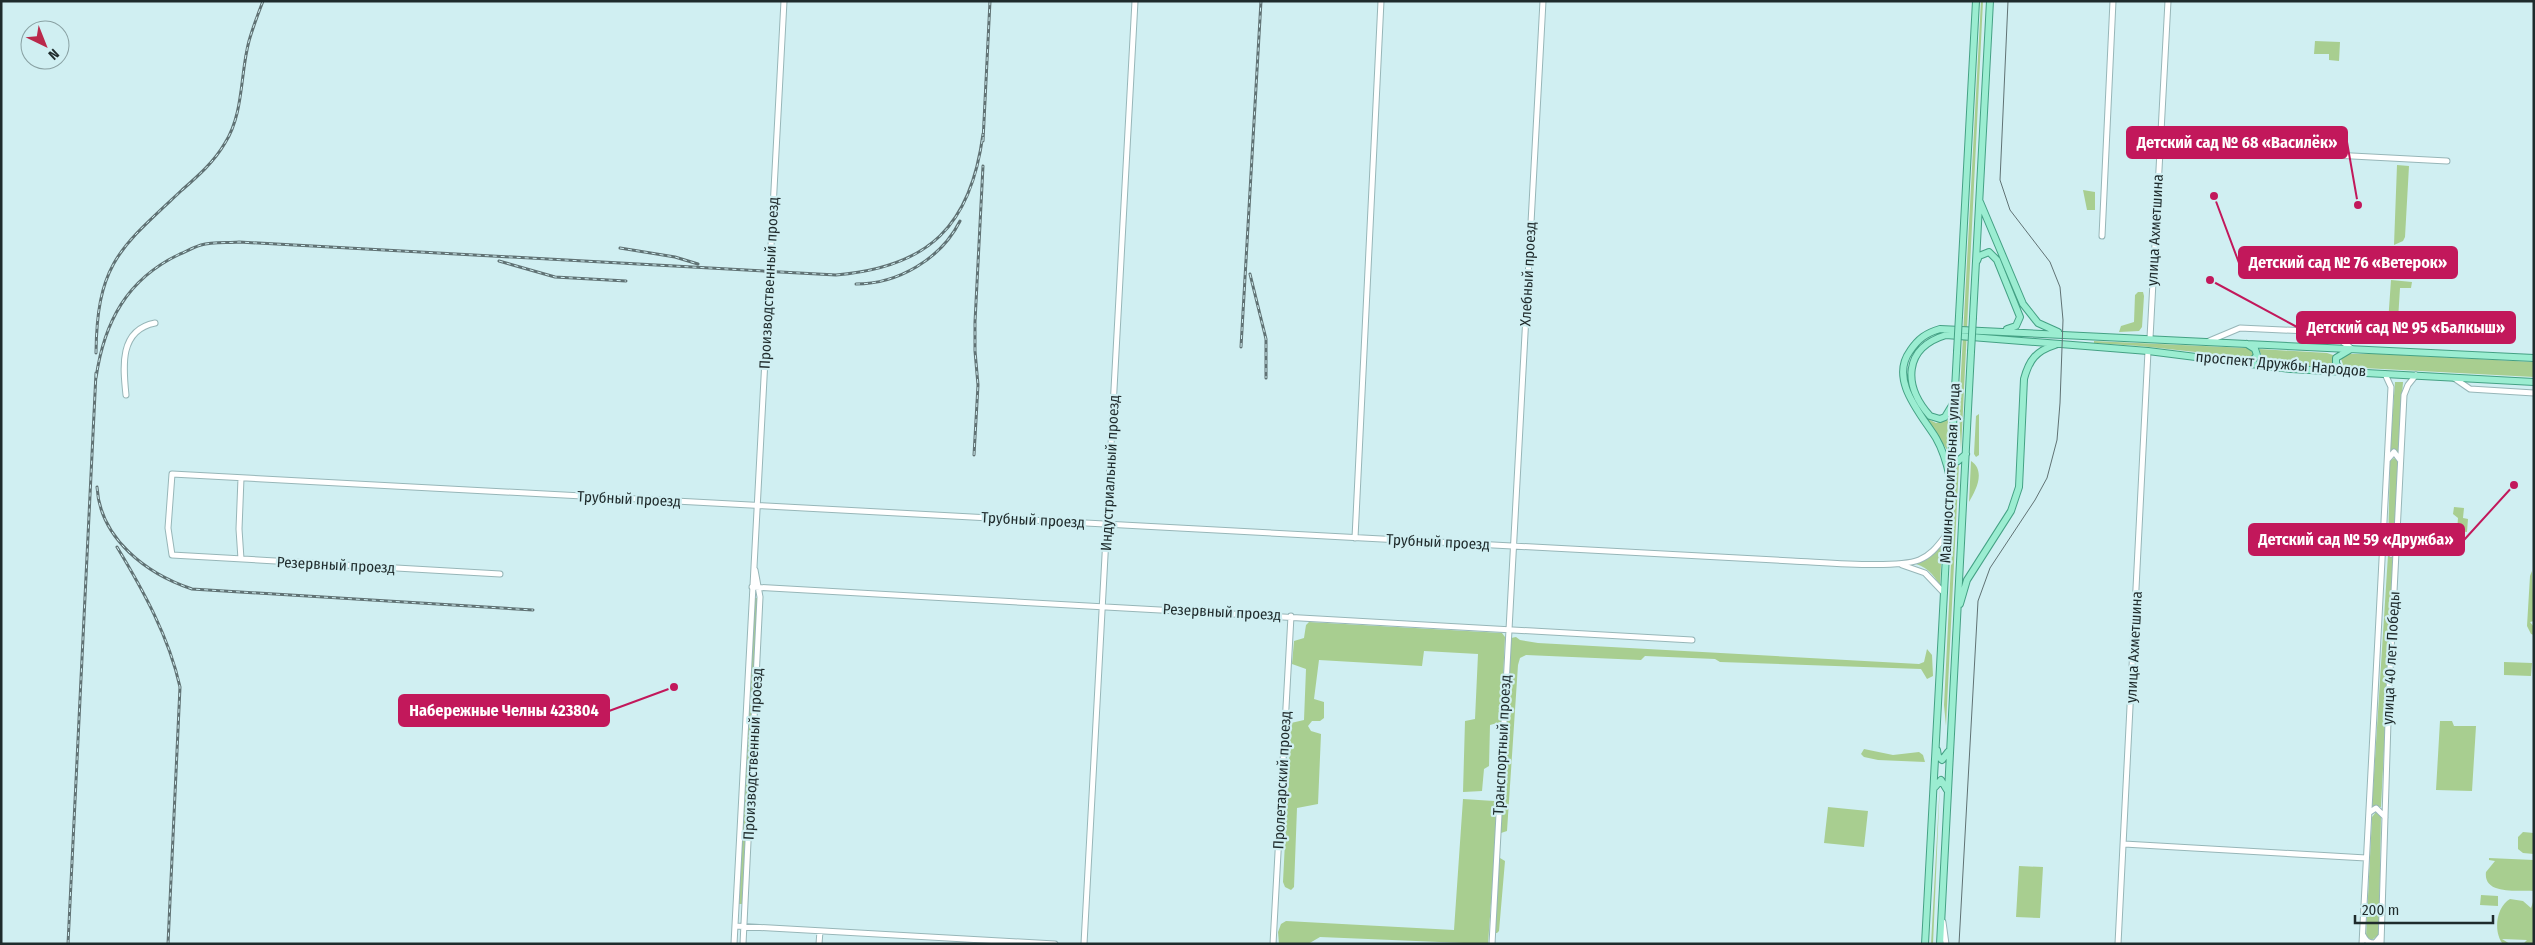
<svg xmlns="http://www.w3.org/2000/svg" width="2535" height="945" viewBox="0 0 2535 945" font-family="'Fira Sans Condensed',sans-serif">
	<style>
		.green { fill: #a8ce90 }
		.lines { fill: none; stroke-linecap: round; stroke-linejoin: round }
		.minor-casing { stroke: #97b6b8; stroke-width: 7 }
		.major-casing { stroke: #44a184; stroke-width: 8 }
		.minor { stroke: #fff; stroke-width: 5 }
		.major { stroke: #9bedd1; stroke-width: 6 }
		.tram { stroke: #607274; stroke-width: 1 }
		.rail-casing { stroke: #607274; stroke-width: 3 }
		.rail { stroke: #d0eff2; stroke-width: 1; stroke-dasharray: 4; stroke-linecap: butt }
		.major-bridge-casing { stroke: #44a184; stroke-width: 8; stroke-linecap: butt }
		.major-bridge { stroke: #9bedd1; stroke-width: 6 }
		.labels { text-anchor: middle; stroke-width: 4.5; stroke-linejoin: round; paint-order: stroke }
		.street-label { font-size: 15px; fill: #1f2b2c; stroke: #d0eff2 }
		.leader { fill: none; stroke: #c2185b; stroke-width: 2 }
		.callout-dot { fill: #c2185b; stroke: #d0eff2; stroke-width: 2 }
		.callout { fill: #c2185b; stroke: #c2185b; stroke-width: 2 }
		.callout-label { font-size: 16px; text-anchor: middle; font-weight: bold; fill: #fff }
	</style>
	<rect width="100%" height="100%" fill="#d0eff2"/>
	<path class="green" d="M 1981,1 L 1983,1 L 1961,451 L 1959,410 Z
		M 2315,41 L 2340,42 L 2339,61 L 2329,60 L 2329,54 L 2314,54 Z
		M 2397,165 L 2409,166 L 2405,237 L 2403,241 L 2394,245 Z
		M 2083,190 L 2095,192 L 2095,210 L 2087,210 Z
		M 2391,280 L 2412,282 L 2411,288 L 2400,288 L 2398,320 L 2402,320 L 2401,338 L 2387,337 Z
		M 2138,292 L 2143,292 L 2144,296 L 2142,327 L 2139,331 L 2119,332 L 2121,326 L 2134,322 L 2135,295 Z
		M 2094,341 L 2247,348 L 2252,350 L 2254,354 L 2251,358 L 2140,346 L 2094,343 Z
		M 2259,349 L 2327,353 L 2336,356 L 2333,363 L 2335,369 L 2258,361 L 2261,354 Z
		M 2347,354 L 2382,354 L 2534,362 L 2534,377 L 2344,367 L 2341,359 Z
		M 2395,382 L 2403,382 L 2398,451 L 2390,451 Z
		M 1979,414 L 1979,455 L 1976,457 L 1974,454 L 1976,416 Z
		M 1926,418 L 1936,423 L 1948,419 L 1947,450 Z
		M 2394,458 L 2398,461 L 2395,546 L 2390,550 L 2388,548 L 2390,461 Z
		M 1971,461 C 1986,471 1976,490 1969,502 Z
		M 1956,463 L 1959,463 L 1946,726 L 1944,705 Z
		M 2454,507 L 2464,508 L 2463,518 L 2468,519 L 2467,532 L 2457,531 L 2458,518 L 2453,514 Z
		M 1942,543 L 1940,586 C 1934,574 1925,565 1911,563 Z
		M 2388,555 L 2394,556 L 2381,807 L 2372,806 Z
		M 2532,571 L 2534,621 L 2530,622 L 2534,627 L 2534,635 L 2531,634 L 2527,626 L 2530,576 Z
		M 754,598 L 758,598 L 753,692 L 750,692 Z
		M 1309,622 L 1502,633 L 1505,637 L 1501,722 L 1490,725 L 1489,766 L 1484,769 L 1482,791 L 1463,792 L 1465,721 L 1475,719 L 1478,654 L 1424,651 L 1422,666 L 1319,660 L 1314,699 L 1324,702 L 1324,718 L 1320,721 L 1312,721 L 1308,726 L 1311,731 L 1321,734 L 1318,804 L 1297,808 L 1294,887 L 1291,890 L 1285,887 L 1283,882 L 1291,723 L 1304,720 L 1306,669 L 1292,664 L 1294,641 L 1304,638 L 1306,625 Z
		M 1516,637 L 1520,640 L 1538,643 L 1919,664 L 1924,662 L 1927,649 L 1932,655 L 1933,676 L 1927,679 L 1921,669 L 1720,662 L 1715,659 L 1645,656 L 1641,660 L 1526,655 L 1520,658 L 1518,665 L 1507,831 L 1501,833 L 1499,831 L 1511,638 Z
		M 2504,662 L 2532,663 L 2531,676 L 2504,675 Z
		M 749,705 L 752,705 L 742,904 L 739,904 Z
		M 2440,721 L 2452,721 L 2454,726 L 2476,726 L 2472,791 L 2436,790 Z
		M 1864,749 L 1893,755 L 1919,752 L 1923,755 L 1925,762 L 1878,760 L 1864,757 L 1861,754 Z
		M 1940,782 L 1933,944 L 1931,944 Z
		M 1463,799 L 1494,801 L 1498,806 L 1488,944 L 1320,937 L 1308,944 L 1279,944 L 1278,932 L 1281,924 L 1286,921 L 1454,930 Z
		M 1828,807 L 1868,811 L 1864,847 L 1824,843 Z
		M 2376,812 L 2381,816 L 2379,934 L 2372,940 L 2366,937 L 2372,817 Z
		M 2523,832 L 2534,833 L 2534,854 L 2523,853 L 2518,849 L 2518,837 Z
		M 1500,858 L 1505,861 L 1499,931 L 1497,933 L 1495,933 L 1497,860 Z
		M 2489,858 L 2534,860 L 2534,891 C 2518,890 2483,895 2486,872 L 2495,861 L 2489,860 Z
		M 2019,866 L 2043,867 L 2040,918 L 2016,917 Z
		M 2481,895 L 2498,896 L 2498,906 L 2480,905 Z
		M 2510,899 L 2523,901 L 2531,908 L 2534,899 L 2533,944 L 2523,944 L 2527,940 L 2502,939 L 2510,944 L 2503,944 C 2493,932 2496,907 2510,899 Z"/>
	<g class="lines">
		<defs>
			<path id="minor" d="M 2160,146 L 2447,161
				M 2102,236 L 2113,1
				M 2150,338 L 2168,1
				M 2209,341 L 2240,328 L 2330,332 L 2352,349
				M 2454,378 L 2470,389 L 2534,393
				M 126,395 C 123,367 119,330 155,323
				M 2388,459 L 2394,452 L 2400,460
				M 1355,538 L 1381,1
				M 2384,546 L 2391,554 L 2397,549
				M 241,559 L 239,529 L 241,478
				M 1902,565 L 1925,573 L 1944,593
				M 500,574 L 172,555 L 168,528 L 172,474 L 1792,561 C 1821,562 1896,569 1919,560 C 1932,555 1939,544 1947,534
				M 752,587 L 1692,640
				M 2370,812 L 2376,808 L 2385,817
				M 2124,844 L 2366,858
				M 1943,922 L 1946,944
				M 735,926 L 1055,944
				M 2363,935 C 2366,941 2368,943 2375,943 L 2380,937
				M 734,944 L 784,1
				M 743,944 L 760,597 L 755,570
				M 819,944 L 820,931
				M 1084,944 L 1135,1
				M 1273,944 L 1291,616
				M 1492,944 L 1543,1
				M 2118,944 L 2148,351
				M 2362,944 L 2391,387 L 2385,374
				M 2381,944 L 2389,690 L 2404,395 L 2408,385 L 2416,375"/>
			<path id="major" d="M 1980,202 L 2023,304 L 2038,323 L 2058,332
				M 1977,261 L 1979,256 L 1989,252 L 1997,260 L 2020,317 L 2016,326 L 2007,329
				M 1959,316 L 1976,1
				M 1973,317 L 1990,1
				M 2247,344 L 2255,349 L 2257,355 L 2254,359 L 2248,361
				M 2345,371 L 2339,369 L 2336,363 L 2336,358 L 2351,349
				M 1954,402 L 1945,417 L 1940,419 L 1930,416 C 1903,386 1903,348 1946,335 L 2148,351 L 2291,369 L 2534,382
				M 1952,454 L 1958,461 L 1966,454
				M 1950,478 C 1947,464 1943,450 1936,438 C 1921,414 1889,380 1910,351 C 1918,339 1926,333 1940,329 L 2534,358
				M 1960,604 L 1967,580 L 2011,511 L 2019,487 L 2024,379 C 2029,360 2036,351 2055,345
				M 1937,750 L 1938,756 L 1942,760 L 1948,752
				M 1935,787 L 1941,780 L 1947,790
				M 1925,944 L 1957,352
				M 1940,944 L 1971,352"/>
		</defs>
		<use href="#minor" class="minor-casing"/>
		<use href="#major" class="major-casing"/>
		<use href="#minor" class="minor"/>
		<use href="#major" class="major"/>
		<path class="tram" d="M 1959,944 L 1978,601 L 1990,568 L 2035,500 L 2047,478 L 2057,440 L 2060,403 L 2063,320 L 2060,287 L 2050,262 L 2010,210 L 2000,180 L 2008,1"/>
		<defs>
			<path id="rail" d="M 983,141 L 990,1
				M 620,248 L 675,257 L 698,264
				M 499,261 L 555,277 L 626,281
				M 1250,274 L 1266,339 L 1266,378
				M 856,284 C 898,284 941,259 960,221
				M 1241,347 L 1261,1
				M 96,353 C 97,263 120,248 182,190 C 198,176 214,162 225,143 C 244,113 240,74 249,41 C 253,27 258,14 263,1
				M 96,378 C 104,322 127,279 180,254 C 187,251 194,247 201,245 C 212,242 227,243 239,242 L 836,275 C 929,267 971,226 983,134
				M 974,455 L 978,385 L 975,351 L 975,322 L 983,166
				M 97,487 C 100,539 147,574 192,589 L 533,610
				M 117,547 C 143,590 169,637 180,687 L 168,944
				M 68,944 L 96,373"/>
		</defs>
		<use href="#rail" class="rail-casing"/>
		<use href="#rail" class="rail"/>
		<defs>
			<path id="major-bridge" d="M 1957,352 L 1959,316
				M 1971,352 L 1973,317"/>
		</defs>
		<use href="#major-bridge" class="major-bridge-casing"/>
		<use href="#major-bridge" class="major-bridge"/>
	</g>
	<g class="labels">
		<g class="street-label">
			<text transform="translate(2155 230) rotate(-87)" y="5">улица Ахметшина</text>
			<text transform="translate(1528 274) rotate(-87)" y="5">Хлебный проезд</text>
			<text transform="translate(769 283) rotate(-87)" y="5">Производственный проезд</text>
			<text transform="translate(2281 364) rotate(5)" y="5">проспект Дружбы Народов</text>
			<text transform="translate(1110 473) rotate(-87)" y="5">Индустриальный проезд</text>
			<text transform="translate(1950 473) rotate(-87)" y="5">Машиностроительная улица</text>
			<text transform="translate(629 499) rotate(3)" y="5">Трубный проезд</text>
			<text transform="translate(1033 520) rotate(3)" y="5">Трубный проезд</text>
			<text transform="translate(1438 542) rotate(3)" y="5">Трубный проезд</text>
			<text transform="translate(336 565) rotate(3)" y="5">Резервный проезд</text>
			<text transform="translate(1222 612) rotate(3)" y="5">Резервный проезд</text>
			<text transform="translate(2134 647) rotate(-87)" y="5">улица Ахметшина</text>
			<text transform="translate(2391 658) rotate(-87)" y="5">улица 40 лет Победы</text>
			<text transform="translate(1502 745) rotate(-87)" y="5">Транспортный проезд</text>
			<text transform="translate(753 754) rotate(-87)" y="5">Производственный проезд</text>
			<text transform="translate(1282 780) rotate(-87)" y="5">Пролетарский проезд</text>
		</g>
	</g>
	<path class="leader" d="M2358 205L2347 142M2214 196L2239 263M2210 280L2297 327M2514 485L2464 540M674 687L609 711"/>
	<g class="callout-dot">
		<circle cx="2358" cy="205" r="5"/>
		<circle cx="2214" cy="196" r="5"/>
		<circle cx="2210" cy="280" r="5"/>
		<circle cx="2514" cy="485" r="5"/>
		<circle cx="674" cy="687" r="5"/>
	</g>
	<g class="callout">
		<rect x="2127" y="127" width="220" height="31" rx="5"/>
		<rect x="2239" y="247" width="218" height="31" rx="5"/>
		<rect x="2297" y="312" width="218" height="31" rx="5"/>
		<rect x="2249" y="524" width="215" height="31" rx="5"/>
		<rect x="399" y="695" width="210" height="31" rx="5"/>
	</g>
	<g class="callout-label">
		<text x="2237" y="148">Детский сад № 68 «Василёк»</text>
		<text x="2348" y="268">Детский сад № 76 «Ветерок»</text>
		<text x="2406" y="333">Детский сад № 95 «Балкыш»</text>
		<text x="2356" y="545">Детский сад № 59 «Дружба»</text>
		<text x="504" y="716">Набережные Челны 423804</text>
	</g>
	<rect width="2535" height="945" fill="none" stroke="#1f2b2c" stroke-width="5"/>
	<g transform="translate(45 45) rotate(137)"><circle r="24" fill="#d0eff2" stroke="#89a1a3"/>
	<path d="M0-4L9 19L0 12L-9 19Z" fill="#ba294b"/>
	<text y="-8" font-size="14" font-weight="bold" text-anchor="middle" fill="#1f2b2c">N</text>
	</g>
	<path d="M2355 915v8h138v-8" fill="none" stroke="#1f2b2c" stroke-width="2.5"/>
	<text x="2362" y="915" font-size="15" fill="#1f2b2c" stroke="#d0eff2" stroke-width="4" paint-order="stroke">200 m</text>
</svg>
